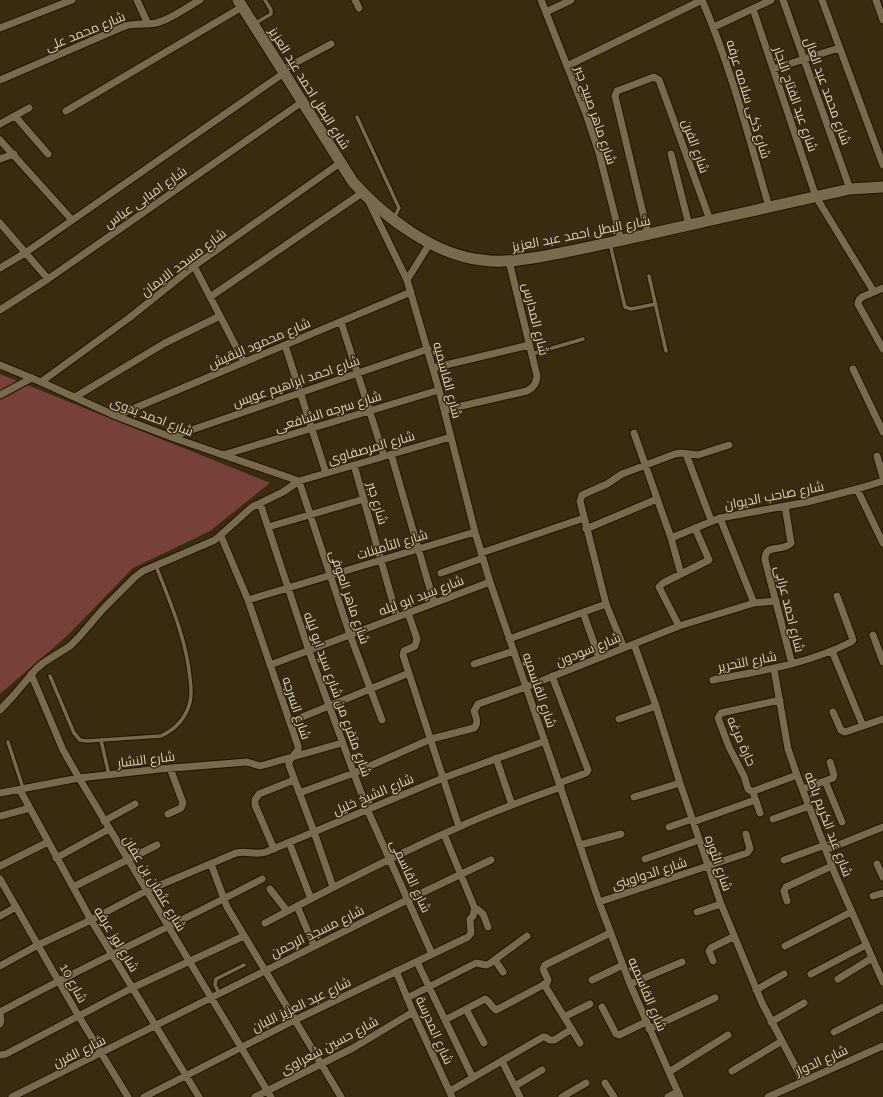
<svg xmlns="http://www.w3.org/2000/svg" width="883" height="1097" viewBox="0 0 883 1097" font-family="Raleway,Cairo,sans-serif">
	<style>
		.green { fill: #77403a }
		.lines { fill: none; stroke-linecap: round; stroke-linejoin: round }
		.service-casing { stroke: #1f1300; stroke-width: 5.5 }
		.minor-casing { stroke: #1f1300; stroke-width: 9 }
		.secondary-casing { stroke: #1f1300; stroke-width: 13 }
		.service { stroke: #786a4d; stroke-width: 3.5 }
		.minor { stroke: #786a4d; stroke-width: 7 }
		.secondary { stroke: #786a4d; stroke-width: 11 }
		.labels { text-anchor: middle; stroke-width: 3; stroke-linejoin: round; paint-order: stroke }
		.street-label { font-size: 13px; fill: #d9d1c1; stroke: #382b10 }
	</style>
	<rect width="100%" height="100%" fill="#382b10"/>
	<path class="green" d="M 0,374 L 270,483 L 210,531 L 133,568 L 68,635 L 0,694 Z"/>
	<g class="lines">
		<defs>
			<path id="service" d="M 254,24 L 271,14 L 271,10 L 265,0
				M 357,117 L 399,208 L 394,218
				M 610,244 L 625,307 L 631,309 L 656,304
				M 649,276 L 666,351
				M 532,354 L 583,339
				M 50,676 L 74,733 L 80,740 L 87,741 L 161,736 C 176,729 186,718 190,702 C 192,694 191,686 190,678 C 186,638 170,602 156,566
				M 101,740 L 109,775
				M 8,742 L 23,788
				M 219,993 L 215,985 L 216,979 L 244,965"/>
			<path id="minor" d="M 137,0 L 148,24
				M 355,0 L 359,8
				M 541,0 L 586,114 L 599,153 L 621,240
				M 702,0 C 731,67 749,138 769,207
				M 783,0 L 850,189
				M 822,0 L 883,165
				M 876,0 L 883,20
				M 753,9 L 816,197 L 874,292
				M 546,12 L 571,0
				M 714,27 L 771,0
				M 0,28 L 72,0
				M 567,66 L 702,0
				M 773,69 L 839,48
				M 282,70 L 331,44
				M 0,80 L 125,26 C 136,23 145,25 156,23 C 170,20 187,7 200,0
				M 66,111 L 242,7
				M 15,116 L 48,154
				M 0,124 L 29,108
				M 0,140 L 72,220
				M 671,154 L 689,225
				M 0,159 L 14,154
				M 369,202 L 407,280 L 439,390 L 475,532 L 490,582 L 559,783 L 599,902 L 630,984 L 680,1097
				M 0,223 L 48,279
				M 648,234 L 615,96 L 617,91 L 654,77 L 659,80 L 710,220
				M 194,266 L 244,362
				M 0,268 L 25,253 L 284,73
				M 407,280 L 430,243
				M 883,288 L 862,297 L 859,300 L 858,304 L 883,349
				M 210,297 L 362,193
				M 0,310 L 48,279 L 302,102
				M 341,322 L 384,456
				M 285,345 L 326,473
				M 0,365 L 41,382 L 116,416 L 171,437 L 299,481
				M 433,368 L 529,345
				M 853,369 L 883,432
				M 41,382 L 129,318 L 194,266 L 340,163
				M 0,395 L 32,378
				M 75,397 L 165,343 L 220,316
				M 444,410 L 527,391 C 534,387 536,384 537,376 L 509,261
				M 116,416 L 411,292
				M 634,433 L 671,538 L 681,574
				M 171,437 L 428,349
				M 391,454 L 434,603
				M 686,454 L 711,520
				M 223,455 L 439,390
				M 877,456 L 883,477
				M 354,465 L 397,617
				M 299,481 L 350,635 L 382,720
				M 857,489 L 883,543
				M 260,503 L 309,651 L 367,809 L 432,954
				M 785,506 L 791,543 C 782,553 765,542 765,560 L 792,664
				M 720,518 L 754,603
				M 268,527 L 364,499
				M 586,529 L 657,499
				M 221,536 L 248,600 L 298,746 L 298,750 L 289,761 L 289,765 L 314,832 L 333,887
				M 671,538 L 720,518 L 807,502 L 857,489 L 883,481
				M 481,553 L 584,518
				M 441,573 L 483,558
				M 248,600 L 475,532
				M 583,612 L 599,658
				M 408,613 L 417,639 L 415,646 L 404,651 L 403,655 L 459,827
				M 679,626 L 659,587 L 663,583 L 709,560 L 695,528
				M 873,635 L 883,662
				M 509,639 L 606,604
				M 634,644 L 656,706 L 680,783 L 721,904 L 762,1003 L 803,1081
				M 624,648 L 606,604 L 580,501 L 582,495 L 607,484 L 622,474 L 675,454 L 681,453 L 698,455 L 729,445
				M 832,651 L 863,726
				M 474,664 L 514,651
				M 270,665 L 490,582
				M 774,669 L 788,749 L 797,775 L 835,874 L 883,982
				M 31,674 L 63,750 L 79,778 L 271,1097
				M 552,676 L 588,770 L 586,773 L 559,783
				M 713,680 C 760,671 808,664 851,642 L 853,640 L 852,637 L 837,596
				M 780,700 L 721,713 L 718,718 L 729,747 L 744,776 L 748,789 L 751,791 L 754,791 L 797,775
				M 0,710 L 14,695 L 36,669 L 43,663 L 70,646 L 79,637 L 103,609 L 135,577 L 143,571 L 215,540 L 252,507 L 283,492 L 299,481 L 451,437
				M 833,712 L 841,730 L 845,732 L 883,719
				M 619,719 L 656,706
				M 290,722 L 409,673
				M 496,758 L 512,805
				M 825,781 L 842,822
				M 803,789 L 833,778 L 834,775 L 830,762
				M 20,790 L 91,920 L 199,1097
				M 0,793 L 79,778 L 160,769 L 247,762 L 260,766 L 342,743
				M 299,793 L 354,773 L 431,739 L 474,728 C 479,723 476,717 474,711 L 478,704 L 526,687 L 679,626 L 754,603 L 776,601
				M 754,795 L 760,813
				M 634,797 L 680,783
				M 168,814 L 181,808 L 183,803 L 170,768
				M 0,816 L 30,808
				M 773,819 L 809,806
				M 104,821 L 135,804
				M 693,822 L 755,800
				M 669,827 L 692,819
				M 289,842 L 311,899
				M 580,845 L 621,834
				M 274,849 L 255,805 L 255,800 L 259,794 L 294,780
				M 826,850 L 883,827
				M 56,858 L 109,829
				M 645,859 L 699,840
				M 784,860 L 825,845
				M 211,864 L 227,907 L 341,1097
				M 877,864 L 883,877
				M 0,866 L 48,842
				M 0,879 L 78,1015 L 128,1097
				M 73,887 L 157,845
				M 270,889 L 287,911
				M 873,896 L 883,893
				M 787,901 L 784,891 L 786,887 L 832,866
				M 599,902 L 747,853 L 750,849 L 746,834
				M 297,906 L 314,946
				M 475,909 L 477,909 L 483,914 L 488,927
				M 697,912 L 721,904
				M 0,916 L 16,907
				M 265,923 C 329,889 393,856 459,827 C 492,812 527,799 561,787
				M 785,946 L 851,912
				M 495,960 L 503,972
				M 713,961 L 709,951 L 711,948 L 733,937
				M 417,962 L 473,1078
				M 0,966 L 38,945 L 91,920 L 146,891 L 236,853 C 248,850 255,856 266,852 L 443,778 L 545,741
				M 396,971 L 413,1012 L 452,1097
				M 811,974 L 866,945
				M 838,979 L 872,958
				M 592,980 L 623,965
				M 544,984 L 580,1043
				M 630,984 L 682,962
				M 756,990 L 784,974
				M 407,998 L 476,963 L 486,965 L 489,964 L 527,936
				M 602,1007 L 616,1034 L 619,1035 L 646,1022
				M 466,1009 L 484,1043
				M 0,1012 C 86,965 175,925 262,879
				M 0,1014 L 1,1020 L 0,1024
				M 564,1017 L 590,1004
				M 445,1020 L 485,999 C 490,1001 491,1007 496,1010 L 500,1008 L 547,983 L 548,980 L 543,969 L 545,965 L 610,933
				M 771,1022 L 804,1003
				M 649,1029 L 715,998
				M 834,1032 L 883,1007
				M 0,1055 L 6,1054 L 132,988 L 244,936
				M 502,1061 L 520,1097
				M 732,1071 L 782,1041
				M 669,1072 L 728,1035
				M 605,1083 L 614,1097
				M 515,1086 L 542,1070
				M 450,1091 L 543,1037 L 545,1037 L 550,1040 L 554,1040 L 572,1029
				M 12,1097 L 409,899 L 491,860
				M 144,1097 L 295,1020 L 468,937 L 471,933 L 470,919 L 473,916 L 474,911 L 475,909 L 444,834
				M 255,1097 L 353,1048 L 413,1012
				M 562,1097 L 586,1083
				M 668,1097 L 678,1092
				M 768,1097 L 883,1046"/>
			<path id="secondary" d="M 238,0 L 353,182 C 384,217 434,255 482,260 C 502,263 520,260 539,257 C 573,251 607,243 640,236 C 710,220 780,205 850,189 L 883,187"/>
		</defs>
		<use href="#service" class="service-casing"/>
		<use href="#minor" class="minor-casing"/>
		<use href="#secondary" class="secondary-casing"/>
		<use href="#service" class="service"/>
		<use href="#minor" class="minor"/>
		<use href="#secondary" class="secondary"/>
	</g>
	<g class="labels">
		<g class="street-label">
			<text transform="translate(85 31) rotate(-22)" y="5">شارع محمد على</text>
			<text transform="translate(310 88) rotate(58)" y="5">شارع البطل احمد عبد العزيز</text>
			<text transform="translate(828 91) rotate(70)" y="5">شارع محمد عبد العال</text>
			<text transform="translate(749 99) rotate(73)" y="5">شارع ذكى سلامه عرفه</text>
			<text transform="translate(796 99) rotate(71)" y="5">شارع عبد الفتاح النجار</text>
			<text transform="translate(596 115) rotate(71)" y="5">شارع ماهر صبيح جبر</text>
			<text transform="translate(696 146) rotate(70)" y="5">شارع الفرن</text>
			<text transform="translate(145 197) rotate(-35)" y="5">شارع امبابى عباس</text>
			<text transform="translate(581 233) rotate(-11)" y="5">شارع البطل احمد عبد العزيز</text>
			<text transform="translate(183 262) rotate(-37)" y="5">شارع مسجد الايمان</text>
			<text transform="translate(536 319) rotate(76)" y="5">شارع المدارس</text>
			<text transform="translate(259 343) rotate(-23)" y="5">شارع محمود النقيش</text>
			<text transform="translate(448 380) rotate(75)" y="5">شارع القاسميه</text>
			<text transform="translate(296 381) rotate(-19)" y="5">شارع احمد ابراهيم عويس</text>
			<text transform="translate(328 411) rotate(-17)" y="5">شارع سرجه الشافعى</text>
			<text transform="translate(152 416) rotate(21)" y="5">شارع احمد بدوى</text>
			<text transform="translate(371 447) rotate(-16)" y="5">شارع المرصفاوى</text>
			<text transform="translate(774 495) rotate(-11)" y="5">شارع صاحب الديوان</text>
			<text transform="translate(378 503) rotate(74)" y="5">شارع جبر</text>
			<text transform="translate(392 544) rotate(-17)" y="5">شارع التأمينات</text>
			<text transform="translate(421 595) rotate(-21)" y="5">شارع سيد ابو ليله</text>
			<text transform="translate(350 597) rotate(71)" y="5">شارع ماهر العوفى</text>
			<text transform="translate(790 609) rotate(76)" y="5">شارع احمد عرابى</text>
			<text transform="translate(588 649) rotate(-22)" y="5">شارع سودون</text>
			<text transform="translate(747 661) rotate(-11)" y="5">شارع التحرير</text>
			<text transform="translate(540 690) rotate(71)" y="5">شارع القاسميه</text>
			<text transform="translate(338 694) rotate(70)" y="5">شارع متفرع من شارع سيد ابو ليله</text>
			<text transform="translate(297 708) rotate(72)" y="5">شارع السرجه</text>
			<text transform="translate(742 741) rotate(66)" y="5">حارة مرغه</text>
			<text transform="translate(146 759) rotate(-7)" y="5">شارع النشار</text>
			<text transform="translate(373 794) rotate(-23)" y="5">شارع الشيخ خليل</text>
			<text transform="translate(829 824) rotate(69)" y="5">شارع عبد الكريم باطه</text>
			<text transform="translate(719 863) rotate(71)" y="5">شارع الثوره</text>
			<text transform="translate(649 873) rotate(-18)" y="5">شارع الدواوينى</text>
			<text transform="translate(411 876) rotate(65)" y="5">شارع القاسمى</text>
			<text transform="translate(155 883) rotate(59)" y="5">شارع عثمان بن عفان</text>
			<text transform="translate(317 931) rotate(-26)" y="5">شارع مسجد الرحمن</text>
			<text transform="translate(117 939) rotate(59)" y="5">شارع لوز عرفه</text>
			<text transform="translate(74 983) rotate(61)" y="5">شارع 10</text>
			<text transform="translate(648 994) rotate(67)" y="5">شارع القاسميه</text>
			<text transform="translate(301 1004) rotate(-26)" y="5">شارع عبد العزيز اللبان</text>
			<text transform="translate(435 1030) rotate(66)" y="5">شارع المدرسة</text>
			<text transform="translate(329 1045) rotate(-28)" y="5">شارع حسين شعراوى</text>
			<text transform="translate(79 1051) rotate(-26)" y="5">شارع الفرن</text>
			<text transform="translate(821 1060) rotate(-24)" y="5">شارع الدوار</text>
		</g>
	</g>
</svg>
